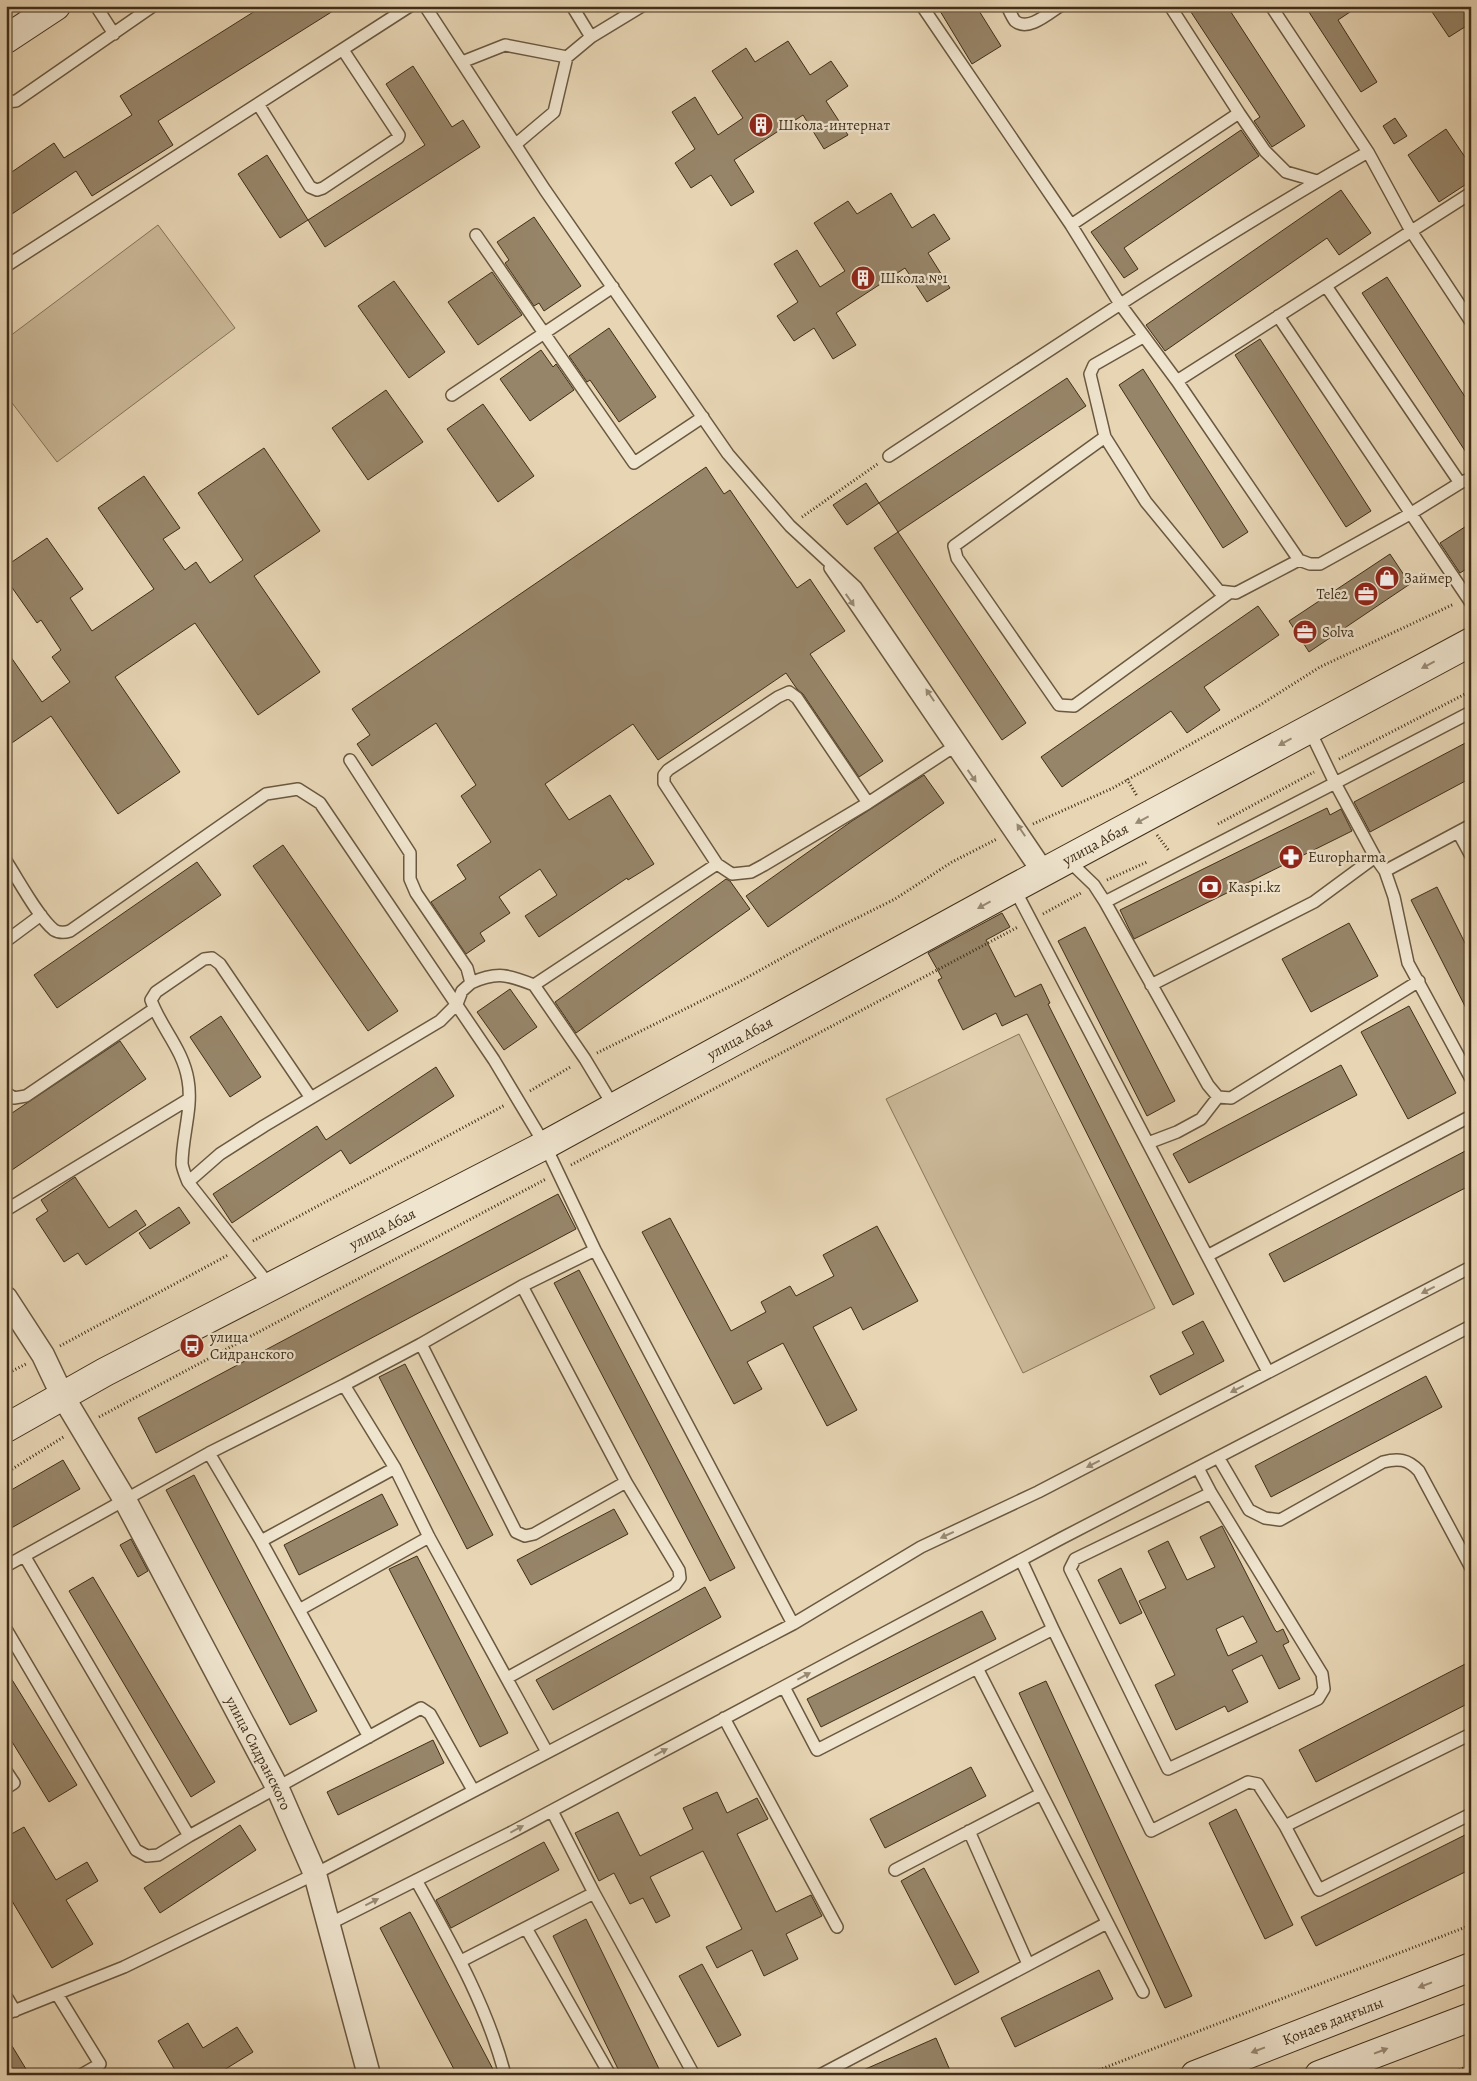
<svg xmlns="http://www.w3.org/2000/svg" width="1477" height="2081" viewBox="0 0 1477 2081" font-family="Alegreya,serif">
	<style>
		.green { fill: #cbb999; stroke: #867458 }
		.building { fill: #978569; stroke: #402e18; fill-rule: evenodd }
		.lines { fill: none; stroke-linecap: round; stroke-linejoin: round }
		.lane-casing { stroke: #6a583f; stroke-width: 14 }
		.street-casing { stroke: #6a583f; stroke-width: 25 }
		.secondary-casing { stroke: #402e18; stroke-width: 30 }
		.path { stroke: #402e18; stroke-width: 3; stroke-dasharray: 1 2.5; stroke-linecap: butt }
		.lane { stroke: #efe4ce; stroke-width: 11 }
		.street { stroke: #efe4ce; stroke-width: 22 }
		.secondary { stroke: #efe4ce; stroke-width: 28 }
		.oneway { fill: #988973 }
		.labels { text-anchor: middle; stroke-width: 4.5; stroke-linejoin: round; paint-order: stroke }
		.poi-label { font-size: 15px; fill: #402e18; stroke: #efe4ce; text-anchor: start }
		.street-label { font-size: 15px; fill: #402e18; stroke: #efe4ce }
	</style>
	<rect width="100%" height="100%" fill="#e7d5b4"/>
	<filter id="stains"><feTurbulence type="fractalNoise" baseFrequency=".004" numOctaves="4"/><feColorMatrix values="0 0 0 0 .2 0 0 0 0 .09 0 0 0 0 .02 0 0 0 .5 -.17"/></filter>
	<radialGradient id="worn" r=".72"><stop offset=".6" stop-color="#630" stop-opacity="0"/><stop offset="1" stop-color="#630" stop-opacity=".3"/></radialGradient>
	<path class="green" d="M 158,225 L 235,328 L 57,462 L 6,395 L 6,339 Z
		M 1019,1034 L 1155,1308 L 1023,1373 L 886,1099 Z"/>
	<path class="building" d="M 263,6 L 341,6 L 158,121 L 173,145 L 92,196 L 76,171 L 6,218 L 6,176 L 54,143 L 64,158 L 132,115 L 120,96 Z
		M 937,6 L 976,6 L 1001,46 L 972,64 Z
		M 1187,6 L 1227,6 L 1305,126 L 1272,147 L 1254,121 L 1260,117 Z
		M 1305,6 L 1359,6 L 1338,20 L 1377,82 L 1361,92 Z
		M 1428,6 L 1471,6 L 1471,23 L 1449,37 Z
		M 788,41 L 810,75 L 831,61 L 848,86 L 826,101 L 848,135 L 824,149 L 803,115 L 734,160 L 754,192 L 731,206 L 711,175 L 691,188 L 675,163 L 695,149 L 672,112 L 695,97 L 718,135 L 743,118 L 712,71 L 746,48 L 755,62 Z
		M 413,66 L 452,127 L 463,120 L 480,147 L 325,247 L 308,220 L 425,145 L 386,84 Z
		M 1395,118 L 1407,136 L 1394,144 L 1383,126 Z
		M 1446,129 L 1471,166 L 1471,181 L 1439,202 L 1408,155 Z
		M 1241,130 L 1259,156 L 1124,248 L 1138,269 L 1124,278 L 1091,232 Z
		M 267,155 L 308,220 L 280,238 L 238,174 Z
		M 1341,190 L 1371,233 L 1339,255 L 1327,238 L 1165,351 L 1146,325 Z
		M 891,193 L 912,228 L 934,214 L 950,239 L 928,253 L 950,288 L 927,302 L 905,268 L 836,313 L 856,345 L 833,359 L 814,328 L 794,341 L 777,316 L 798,302 L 774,264 L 797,250 L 820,287 L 845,271 L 814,223 L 848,201 L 857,214 Z
		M 534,217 L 581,286 L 544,311 L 539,303 L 534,306 L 505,263 L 509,260 L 497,242 Z
		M 492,272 L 522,315 L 478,345 L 448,302 Z
		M 1387,277 L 1471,406 L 1471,460 L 1362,293 Z
		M 394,281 L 445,352 L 409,378 L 358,306 Z
		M 609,328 L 656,397 L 619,422 L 590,380 L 587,382 L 569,356 Z
		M 1260,339 L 1371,511 L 1346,527 L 1235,355 Z
		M 541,350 L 553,367 L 556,364 L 574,390 L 530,421 L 500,379 Z
		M 1143,369 L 1248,532 L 1223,548 L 1119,385 Z
		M 1067,378 L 1086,406 L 898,532 L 879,503 Z
		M 386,390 L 423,442 L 368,480 L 332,428 Z
		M 483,404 L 534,476 L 498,502 L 447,429 Z
		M 264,448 L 320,531 L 254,576 L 320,672 L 258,715 L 195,623 L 115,677 L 180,772 L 118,814 L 51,716 L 6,747 L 6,650 L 42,702 L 70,682 L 52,657 L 61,650 L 41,620 L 37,623 L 6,579 L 6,566 L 47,538 L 83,589 L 70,598 L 92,631 L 154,589 L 98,508 L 144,476 L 180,528 L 163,539 L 185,570 L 196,562 L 210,583 L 243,560 L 198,493 Z
		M 706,467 L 724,494 L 730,490 L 797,588 L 810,579 L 845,631 L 810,654 L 883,761 L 859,777 L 803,694 L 797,689 L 786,673 L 658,760 L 633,724 L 545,784 L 569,820 L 610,795 L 654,864 L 628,880 L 627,878 L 539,937 L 525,916 L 557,895 L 540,869 L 499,897 L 510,913 L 480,933 L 485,941 L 466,954 L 431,902 L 466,879 L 457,865 L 491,842 L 461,796 L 476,785 L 436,723 L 372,766 L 357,744 L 370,735 L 352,709 Z
		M 866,483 L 879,503 L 847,525 L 833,505 Z
		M 1471,523 L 1471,566 L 1460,573 L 1440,543 Z
		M 898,532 L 1026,723 L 1002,740 L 874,548 Z
		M 1390,554 L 1410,584 L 1309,652 L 1289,621 Z
		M 1258,606 L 1279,635 L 1204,687 L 1220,710 L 1187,733 L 1171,711 L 1062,787 L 1041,757 Z
		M 1471,740 L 1471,778 L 1370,832 L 1354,802 Z
		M 924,775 L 944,803 L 768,927 L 746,896 L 852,821 Z
		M 1327,808 L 1330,815 L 1341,809 L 1352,831 L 1134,939 L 1120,910 Z
		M 283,845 L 398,1011 L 368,1031 L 253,866 Z
		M 197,862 L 221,895 L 57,1008 L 34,975 Z
		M 726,879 L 730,881 L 750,909 L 576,1033 L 555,1002 Z
		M 1437,887 L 1471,955 L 1471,1018 L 1411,900 Z
		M 1002,913 L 1010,927 L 986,940 L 1015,997 L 1041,984 L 1050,1003 L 1048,1004 L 1194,1294 L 1173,1305 L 1027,1014 L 1002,1026 L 996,1013 L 963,1030 L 938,980 L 942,978 L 928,953 Z
		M 1349,923 L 1378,976 L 1311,1012 L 1282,959 Z
		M 1085,927 L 1175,1101 L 1147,1116 L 1058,941 Z
		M 510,989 L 537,1027 L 504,1050 L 477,1012 Z
		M 1409,1006 L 1456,1093 L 1408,1119 L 1361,1032 Z
		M 221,1016 L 261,1077 L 230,1097 L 190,1037 Z
		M 120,1041 L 146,1079 L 6,1174 L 6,1117 Z
		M 1341,1065 L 1357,1095 L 1189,1183 L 1173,1154 Z
		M 436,1067 L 454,1096 L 350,1164 L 341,1150 L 232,1223 L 213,1194 L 317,1126 L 326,1140 Z
		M 1471,1148 L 1471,1185 L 1284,1282 L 1269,1254 Z
		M 75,1177 L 109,1228 L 136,1210 L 146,1225 L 86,1265 L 78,1253 L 64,1262 L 36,1219 L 48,1211 L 41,1200 Z
		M 558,1194 L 576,1229 L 156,1453 L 138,1418 Z
		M 179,1207 L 190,1223 L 150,1249 L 139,1233 Z
		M 670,1218 L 731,1331 L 766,1312 L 761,1302 L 790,1286 L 796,1296 L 834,1276 L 823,1255 L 877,1226 L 918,1301 L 863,1330 L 851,1307 L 813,1327 L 857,1410 L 827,1426 L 783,1343 L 747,1362 L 762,1389 L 734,1404 L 642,1232 Z
		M 579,1270 L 735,1568 L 710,1581 L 554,1283 Z
		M 1203,1321 L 1224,1361 L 1160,1395 L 1150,1376 L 1194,1354 L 1182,1332 Z
		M 405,1364 L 493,1535 L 467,1549 L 379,1377 Z
		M 1426,1376 L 1442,1407 L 1271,1497 L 1255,1466 Z
		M 63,1460 L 80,1489 L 6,1531 L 6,1493 Z
		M 194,1475 L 317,1711 L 290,1725 L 166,1490 Z
		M 382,1494 L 398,1525 L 299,1575 L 284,1545 Z
		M 614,1509 L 628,1534 L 531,1585 L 517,1560 Z
		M 1222,1526 L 1275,1630 L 1277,1632 L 1283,1629 L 1289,1642 L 1283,1645 L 1300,1679 L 1279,1689 L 1262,1655 L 1232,1670 L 1248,1702 L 1228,1712 L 1225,1706 L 1176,1730 L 1155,1685 L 1175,1675 L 1139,1601 L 1166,1588 L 1148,1551 L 1168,1541 L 1187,1580 L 1215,1567 L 1200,1537 ZM 1243,1616 L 1257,1642 L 1228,1656 L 1216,1629 Z
		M 131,1539 L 148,1571 L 138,1577 L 120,1545 Z
		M 417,1556 L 508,1733 L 480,1747 L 389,1569 Z
		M 1121,1568 L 1142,1613 L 1120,1624 L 1098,1580 Z
		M 93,1577 L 215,1782 L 191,1797 L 69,1591 Z
		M 705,1587 L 721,1617 L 553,1710 L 536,1680 Z
		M 982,1611 L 996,1639 L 821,1727 L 807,1699 Z
		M 1471,1661 L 1471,1702 L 1316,1782 L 1299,1750 Z
		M 6,1670 L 77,1785 L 49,1802 L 6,1732 Z
		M 1046,1681 L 1192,1996 L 1165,2008 L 1019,1693 Z
		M 433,1740 L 444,1763 L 338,1815 L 327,1792 Z
		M 971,1767 L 986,1796 L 885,1848 L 870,1819 Z
		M 717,1792 L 727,1813 L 757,1798 L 768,1819 L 737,1834 L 776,1912 L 811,1895 L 822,1916 L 786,1934 L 798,1959 L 764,1976 L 752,1950 L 717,1968 L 706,1947 L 742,1929 L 703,1851 L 650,1877 L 670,1916 L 656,1923 L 643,1898 L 630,1904 L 614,1873 L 599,1881 L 575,1833 L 618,1812 L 640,1856 L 693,1829 L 683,1808 Z
		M 1236,1809 L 1293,1925 L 1265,1939 L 1209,1823 Z
		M 240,1825 L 256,1850 L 160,1913 L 144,1888 Z
		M 24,1827 L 56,1880 L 87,1862 L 98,1881 L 66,1900 L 93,1944 L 52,1968 L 6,1891 L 6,1837 Z
		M 1471,1832 L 1471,1869 L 1316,1946 L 1301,1917 Z
		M 544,1842 L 559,1870 L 451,1928 L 436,1900 Z
		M 924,1868 L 979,1972 L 955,1985 L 901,1881 Z
		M 410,1912 L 414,1919 L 496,2075 L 457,2075 L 380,1928 Z
		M 586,1919 L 662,2075 L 621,2075 L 553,1936 Z
		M 702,1964 L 741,2035 L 718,2047 L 679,1976 Z
		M 1099,1970 L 1113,1999 L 1015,2047 L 1001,2018 Z
		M 188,2023 L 203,2048 L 237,2027 L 253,2052 L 216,2075 L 178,2075 L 158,2041 Z
		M 6,2036 L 26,2069 L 17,2075 L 6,2075 Z
		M 936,2038 L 952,2075 L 852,2075 Z"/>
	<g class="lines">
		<defs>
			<path id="lane" d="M 96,6 L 114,34
				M 425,6 L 545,190 L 728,454 L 790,526 L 856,587 L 1048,870
				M 572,6 L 591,37
				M 922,6 L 1071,225 L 1120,304 L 1177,381 L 1299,560 L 1310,564 L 1320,564 L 1410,514 L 1460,483 L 1471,478
				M 1007,6 C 1009,10 1012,17 1015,21 C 1028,32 1049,13 1060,6
				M 1271,6 L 1368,152 L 1411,231 L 1471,322
				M 462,62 L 505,45 L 567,57
				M 6,102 L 16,101 L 153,6
				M 258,104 L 310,187 L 317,190 L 323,188 L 398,138 L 399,135 L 343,50
				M 1239,113 L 1265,151 L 1286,172 L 1317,181
				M 516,144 L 554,112 L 567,57 L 591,37 L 642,6
				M 1071,225 L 1239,113 L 1170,6
				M 476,235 L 634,463 L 703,417
				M 6,266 L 410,6
				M 1326,286 L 1460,483
				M 1278,316 L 1471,603
				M 1143,337 L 1094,365 L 1090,374 L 1105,437 L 1146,502 L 1219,591 L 1236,593 L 1299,560
				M 1177,381 L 1471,193
				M 452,395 L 613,287
				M 1105,437 L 954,546 L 957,558 L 1059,705 L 1074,706 L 1229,593
				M 889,456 C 1047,352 1204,246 1368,152
				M 830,568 L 1039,875
				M 1309,729 L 1335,783 L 1471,712
				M 1458,832 L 1471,856
				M 1068,860 L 1094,885 L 1105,902 L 1335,783 L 1375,857 L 1385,871 L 1394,897 L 1408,963 L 1471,1079
				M 6,861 C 18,879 38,917 54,930 C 59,933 64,933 70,931 L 266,794 L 298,789 L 320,803 L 494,1060 L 545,1145 L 595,1250 L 793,1624
				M 717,864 L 664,783 L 664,775 L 668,770 L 778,697 L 789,692 L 797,698 L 868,803
				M 1385,871 L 1471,825
				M 1014,888 L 1268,1372
				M 1105,902 L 1208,1085 L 1218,1097 L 1231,1098 L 1419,981
				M 6,941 L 41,915
				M 471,983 C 497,971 509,975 534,985 L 717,864 L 732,874 L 751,872 L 764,865 L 868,803 L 961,742
				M 534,985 L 585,1059 L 614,1107
				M 1151,985 L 1314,902 L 1375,857
				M 6,1093 L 14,1098 L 26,1096 L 154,1009
				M 1148,1143 L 1177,1132 L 1201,1119 L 1218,1097
				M 188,1182 L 220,1154 L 264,1126 L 440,1021 L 457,1004 L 462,991 L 471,983 L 467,968 L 416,893 L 410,879 L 410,853 L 350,760
				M 6,1210 L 189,1099
				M 1207,1256 L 1471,1116
				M 270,1286 L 188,1182 C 186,1177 183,1170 182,1164 C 182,1136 193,1108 188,1080 C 183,1049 161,1028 151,1000 L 156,992 L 204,959 L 212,958 L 220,964 L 311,1098
				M 421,1344 L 516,1532 L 525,1536 L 534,1534 L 626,1482
				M 344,1385 L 395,1468 L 429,1537 L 547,1752
				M 209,1453 L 261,1541 L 369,1737
				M 1218,1457 L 1249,1510 L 1265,1518 L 1280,1520 L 1383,1462 C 1398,1458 1408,1459 1419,1471 L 1471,1568
				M 1198,1468 L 1211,1493 L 1322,1674 L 1324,1689 L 1318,1699 L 1168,1769 L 1070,1569 L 1075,1559 L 1211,1493
				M 261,1541 L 395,1468
				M 25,1557 L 189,1836
				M 1021,1560 L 1053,1629 L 1151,1831 L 1248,1782 L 1258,1784 L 1285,1826 L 1319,1890 L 1471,1814
				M 6,1566 L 209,1453 L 344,1385 L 421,1344 L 522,1286 L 595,1250
				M 299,1610 L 429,1537
				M 6,1629 L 136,1850 L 147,1856 L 158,1855 L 189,1836 L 421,1708 L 430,1714 L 473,1790
				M 977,1668 L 1143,1992
				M 507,1678 L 675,1585 L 680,1578 L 679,1570 L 626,1482 L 522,1286
				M 784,1687 L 817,1750 L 1053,1629
				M 724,1718 L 837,1927
				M 6,1771 L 14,1783 L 6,1788
				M 552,1811 L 594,1893 L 694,2075
				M 1285,1826 L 1471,1734
				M 969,1831 L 1028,1964
				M 895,1870 L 1041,1794
				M 416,1880 C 451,1943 487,2005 505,2075
				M 329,1924 L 510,1833 L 1062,1538 L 1471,1326
				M 526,1928 L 610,2075
				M 461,1961 L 594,1893
				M 57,1994 L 100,2064 L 81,2075
				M 6,1996 L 15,2011
				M 6,2014 L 124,1967 L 315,1874 L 793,1624 L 921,1547 L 1038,1492 L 1471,1267
				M 820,2075 L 1107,1923"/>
			<g id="street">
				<path id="s1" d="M 6,1298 L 43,1355 L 62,1395 L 125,1500 L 277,1787 L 315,1874 L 369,2075"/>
			</g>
			<g id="secondary">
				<path d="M 6,39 L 56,6"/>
				<path id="s2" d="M 6,1428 L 105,1372 L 545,1145 L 1014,888 L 1471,642"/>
				<path id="s3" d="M 1195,2075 L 1471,1967"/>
				<path d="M 1319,2075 L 1471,2017"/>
			</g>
		</defs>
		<use href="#lane" class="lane-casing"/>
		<use href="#street" class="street-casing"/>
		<use href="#secondary" class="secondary-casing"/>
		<path class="path" d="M 802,517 L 879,463
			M 1339,759 L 1471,691
			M 1127,779 L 1137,796
			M 1033,824 L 1113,788 L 1260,705 L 1320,667 L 1454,604
			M 1218,824 L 1314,772
			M 1157,835 L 1169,851
			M 1107,880 L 1147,862
			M 1043,914 L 1081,893
			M 597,1053 L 739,982 L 823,935 L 895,899 L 952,862 L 997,839
			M 530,1091 L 572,1066
			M 571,1165 L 1018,927
			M 253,1241 L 505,1105
			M 60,1346 L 228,1255
			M 6,1374 L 26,1364
			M 99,1417 L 546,1179
			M 6,1473 L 65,1436
			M 1086,2075 L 1471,1925
			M 1446,2075 L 1471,2065"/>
		<use href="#lane" class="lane"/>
		<use href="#street" class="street"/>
		<use href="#secondary" class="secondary"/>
	</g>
	<defs><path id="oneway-solid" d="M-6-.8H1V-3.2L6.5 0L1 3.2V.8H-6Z" transform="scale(1.25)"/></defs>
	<g class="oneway">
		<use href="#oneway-solid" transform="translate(850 600) rotate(55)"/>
		<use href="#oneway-solid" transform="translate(1428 665) rotate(152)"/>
		<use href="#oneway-solid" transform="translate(930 695) rotate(-124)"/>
		<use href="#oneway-solid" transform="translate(1285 742) rotate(151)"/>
		<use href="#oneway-solid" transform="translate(972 776) rotate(55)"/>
		<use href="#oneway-solid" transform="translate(1142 820) rotate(152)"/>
		<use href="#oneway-solid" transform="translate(1021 830) rotate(-124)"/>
		<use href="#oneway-solid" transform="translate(984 905) rotate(151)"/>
		<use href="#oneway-solid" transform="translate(1428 1290) rotate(153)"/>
		<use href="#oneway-solid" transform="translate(1237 1389) rotate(153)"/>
		<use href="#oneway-solid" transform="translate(1093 1464) rotate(153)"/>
		<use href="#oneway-solid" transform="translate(947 1535) rotate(155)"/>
		<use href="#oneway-solid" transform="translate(804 1676) rotate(-28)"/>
		<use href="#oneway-solid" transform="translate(661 1752) rotate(-28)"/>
		<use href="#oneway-solid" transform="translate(517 1829) rotate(-28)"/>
		<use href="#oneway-solid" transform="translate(372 1902) rotate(-27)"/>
		<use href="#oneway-solid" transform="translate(1425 1985) rotate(159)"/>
		<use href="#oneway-solid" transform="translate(1258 2050) rotate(159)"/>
		<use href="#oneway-solid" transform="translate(1381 2051) rotate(-21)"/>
	</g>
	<defs>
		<symbol id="building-disc" viewBox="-11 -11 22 22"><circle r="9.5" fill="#8f2418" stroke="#efe4ce"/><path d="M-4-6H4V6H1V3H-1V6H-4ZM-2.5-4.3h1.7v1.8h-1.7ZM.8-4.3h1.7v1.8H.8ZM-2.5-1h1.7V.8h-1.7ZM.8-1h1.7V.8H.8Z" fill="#fff"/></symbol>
		<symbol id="shop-disc" viewBox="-11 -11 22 22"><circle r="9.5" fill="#8f2418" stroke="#efe4ce"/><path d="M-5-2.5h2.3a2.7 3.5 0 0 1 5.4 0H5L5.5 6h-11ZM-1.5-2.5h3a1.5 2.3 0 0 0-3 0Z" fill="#fff"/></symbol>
		<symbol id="office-disc" viewBox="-11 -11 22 22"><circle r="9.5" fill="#8f2418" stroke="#efe4ce"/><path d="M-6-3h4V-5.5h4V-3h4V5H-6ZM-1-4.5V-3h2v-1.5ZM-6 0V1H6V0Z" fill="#fff"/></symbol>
		<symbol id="pharmacy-disc" viewBox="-11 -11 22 22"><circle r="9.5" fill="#8f2418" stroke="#efe4ce"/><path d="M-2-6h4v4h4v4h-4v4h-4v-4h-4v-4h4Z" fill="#fff"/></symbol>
		<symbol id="bank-disc" viewBox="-11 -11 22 22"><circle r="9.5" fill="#8f2418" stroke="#efe4ce"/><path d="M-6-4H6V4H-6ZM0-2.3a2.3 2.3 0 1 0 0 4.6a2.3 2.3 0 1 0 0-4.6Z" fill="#fff"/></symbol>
		<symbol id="bus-disc" viewBox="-11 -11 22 22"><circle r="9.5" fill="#8f2418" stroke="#efe4ce"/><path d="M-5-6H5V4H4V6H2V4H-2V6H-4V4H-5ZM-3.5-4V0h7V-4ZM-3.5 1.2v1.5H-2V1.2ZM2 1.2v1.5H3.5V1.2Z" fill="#fff"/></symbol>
	</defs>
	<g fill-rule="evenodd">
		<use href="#building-disc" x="747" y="111" width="28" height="28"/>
		<use href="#building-disc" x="849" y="264" width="28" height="28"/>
		<use href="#shop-disc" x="1373" y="564" width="28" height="28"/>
		<use href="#office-disc" x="1352" y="580" width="28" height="28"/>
		<use href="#office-disc" x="1291" y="618" width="28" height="28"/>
		<use href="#pharmacy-disc" x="1277" y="843" width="28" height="28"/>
		<use href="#bank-disc" x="1196" y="873" width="28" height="28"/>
		<use href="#bus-disc" x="178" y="1332" width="28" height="28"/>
	</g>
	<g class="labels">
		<g class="poi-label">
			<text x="778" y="130">Школа-интернат</text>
			<text x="880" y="283">Школа №1</text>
			<text x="1404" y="583">Займер</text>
			<text x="1348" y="599" text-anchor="end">Tele2</text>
			<text x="1322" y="637">Solva</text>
			<text x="1308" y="862">Europharma</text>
			<text x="1228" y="892">Kaspi.kz</text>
			<text x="210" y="1342">улица<tspan x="210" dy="17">Сидранского</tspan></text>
		</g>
		<g class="street-label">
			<text dy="5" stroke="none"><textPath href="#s2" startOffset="1236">улица Абая</textPath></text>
			<text dy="5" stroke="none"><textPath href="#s2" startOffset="831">улица Абая</textPath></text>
			<text dy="5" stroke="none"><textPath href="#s2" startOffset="426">улица Абая</textPath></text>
			<text dy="5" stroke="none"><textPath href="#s1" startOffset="521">улица Сидранского</textPath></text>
			<text dy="5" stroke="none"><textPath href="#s3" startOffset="148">Қонаев даңғылы</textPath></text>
		</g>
	</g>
	<rect width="1477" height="2081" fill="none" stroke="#e7d5b4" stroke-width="25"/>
	<rect x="8" y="8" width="1462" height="2066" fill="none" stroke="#402e18" stroke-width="2.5"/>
	<rect x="12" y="12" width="1452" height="2056" fill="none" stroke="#402e18"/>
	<rect width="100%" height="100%" filter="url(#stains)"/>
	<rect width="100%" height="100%" fill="url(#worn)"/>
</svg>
